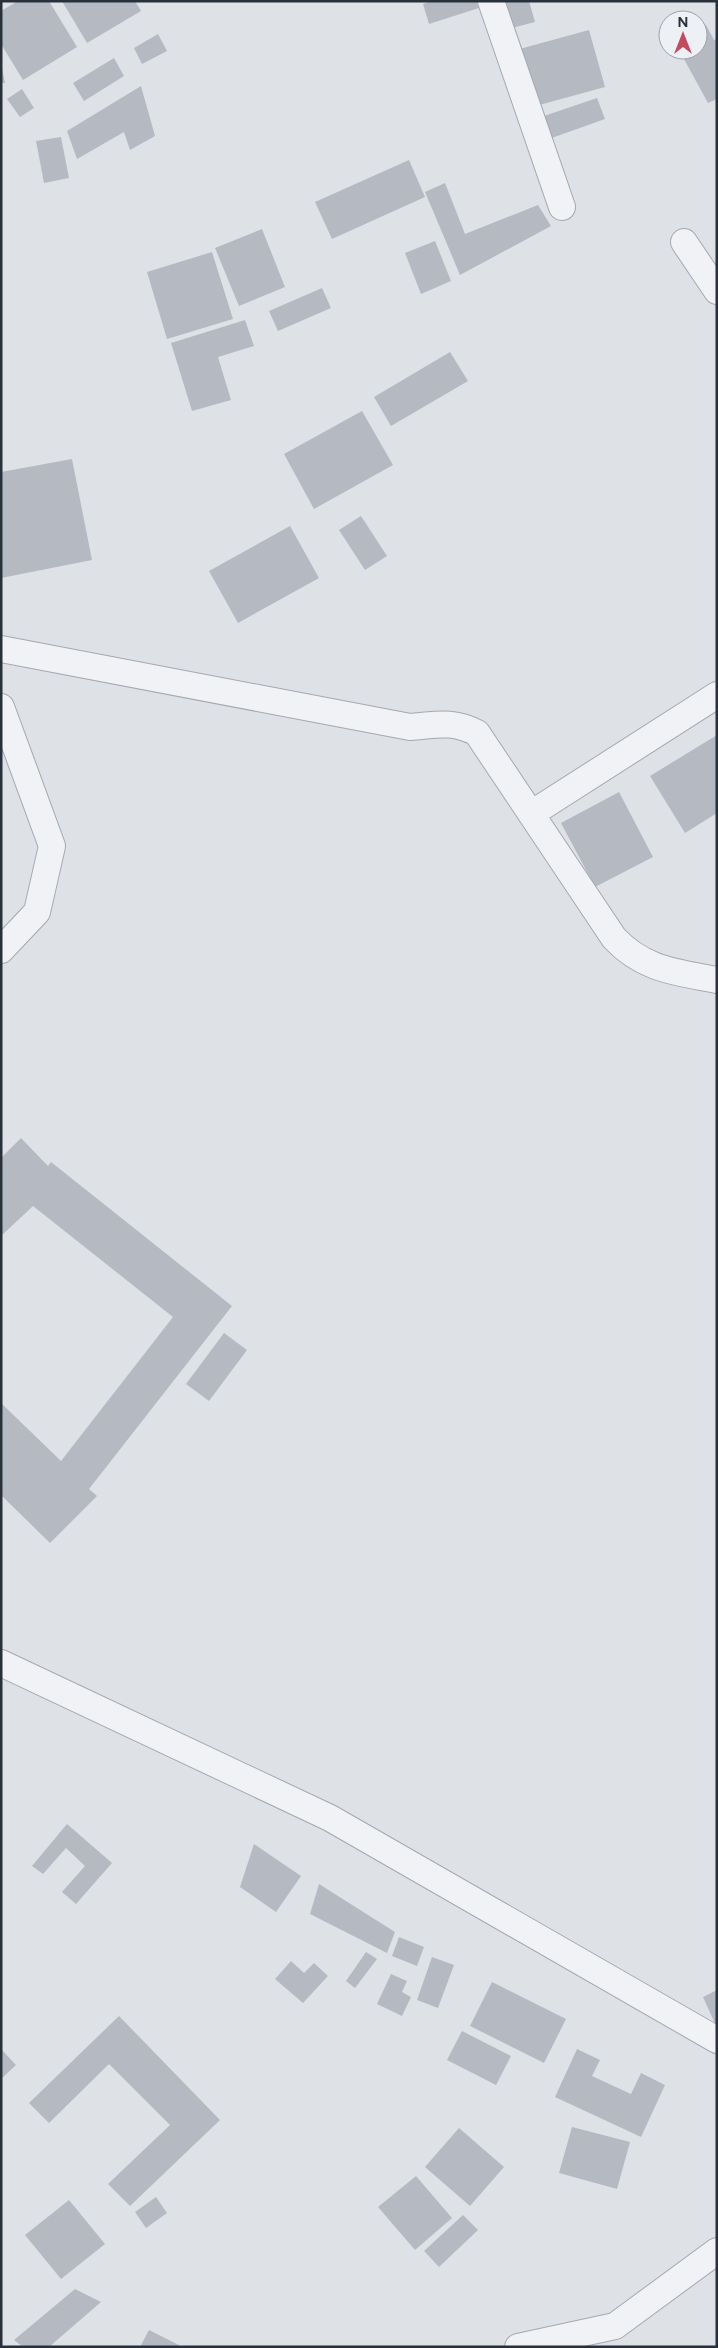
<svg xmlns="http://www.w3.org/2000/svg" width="718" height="2348" viewBox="0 0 718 2348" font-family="Figtree,sans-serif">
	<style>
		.building { fill: #b5bac2 }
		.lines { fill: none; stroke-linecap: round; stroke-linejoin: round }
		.minor-casing { stroke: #a4a8b0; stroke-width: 28 }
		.minor { stroke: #f0f2f5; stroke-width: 26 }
	</style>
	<rect width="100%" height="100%" fill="#dee1e6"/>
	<path class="building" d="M 18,1 L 49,1 L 77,47 L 23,80 L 1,44 L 1,11 Z
		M 62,1 L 135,1 L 141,11 L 87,43 Z
		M 431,1 L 476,1 L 479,8 L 429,24 L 423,4 Z
		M 505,1 L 529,1 L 535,22 L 512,28 Z
		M 706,25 L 714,40 L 717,39 L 717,99 L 708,103 L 679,50 L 698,50 L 698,29 Z
		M 589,30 L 605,87 L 532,107 L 516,50 Z
		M 158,34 L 167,51 L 142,64 L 134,48 Z
		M 114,58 L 124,76 L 84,101 L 73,83 Z
		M 1,63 L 5,83 L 1,83 Z
		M 141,86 L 155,136 L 130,150 L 124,132 L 77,159 L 67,131 Z
		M 22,89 L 34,108 L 20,117 L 7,99 Z
		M 597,98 L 605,119 L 546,140 L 538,118 Z
		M 61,137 L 69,178 L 44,183 L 36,141 Z
		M 409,160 L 425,197 L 332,239 L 315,202 Z
		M 445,183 L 465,234 L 538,205 L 551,226 L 460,275 L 425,192 Z
		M 262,229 L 285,287 L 239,306 L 215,248 Z
		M 435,241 L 451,281 L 421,294 L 405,253 Z
		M 212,252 L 233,319 L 167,339 L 147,272 Z
		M 322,288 L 331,308 L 278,331 L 269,311 Z
		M 245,320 L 254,346 L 218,357 L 231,400 L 192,411 L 171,343 Z
		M 450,352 L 468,381 L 391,426 L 374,397 Z
		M 362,411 L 393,465 L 314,509 L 284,454 Z
		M 72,459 L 92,560 L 1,578 L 1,472 Z
		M 361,516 L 387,556 L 365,570 L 339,530 Z
		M 290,526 L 319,578 L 238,623 L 209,571 Z
		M 717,735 L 717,813 L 685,833 L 650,776 Z
		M 619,792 L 653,857 L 595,887 L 561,823 Z
		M 21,1138 L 48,1166 L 51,1162 L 232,1306 L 89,1489 L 97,1496 L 50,1543 L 1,1495 L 1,1403 L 61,1461 L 173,1317 L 33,1206 L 1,1236 L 1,1158 Z
		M 224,1333 L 247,1350 L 209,1401 L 186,1384 Z
		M 67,1824 L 112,1863 L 76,1904 L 62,1892 L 85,1866 L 66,1848 L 43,1874 L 32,1866 Z
		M 254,1844 L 301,1876 L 276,1912 L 240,1887 Z
		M 319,1884 L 395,1932 L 387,1953 L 310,1914 Z
		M 399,1937 L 424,1947 L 417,1966 L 392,1956 Z
		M 366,1952 L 377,1959 L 355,1988 L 346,1981 Z
		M 432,1957 L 454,1965 L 438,2008 L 417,2000 Z
		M 291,1961 L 304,1973 L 314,1963 L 328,1976 L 303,2003 L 275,1979 Z
		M 391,1974 L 407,1981 L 402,1992 L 411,1997 L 402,2016 L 377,2004 Z
		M 492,1982 L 566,2019 L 544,2063 L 470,2026 Z
		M 717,1990 L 717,2028 L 703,1997 Z
		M 119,2016 L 220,2120 L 130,2206 L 108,2184 L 170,2125 L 109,2064 L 49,2123 L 29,2103 Z
		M 462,2031 L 511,2056 L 496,2085 L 447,2060 Z
		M 1,2049 L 16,2065 L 1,2079 Z
		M 577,2049 L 600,2060 L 592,2076 L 631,2094 L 641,2073 L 665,2085 L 641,2137 L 555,2097 Z
		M 572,2127 L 630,2142 L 617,2189 L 559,2173 Z
		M 459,2128 L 504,2167 L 470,2206 L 425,2167 Z
		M 416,2176 L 452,2218 L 415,2250 L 378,2207 Z
		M 156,2197 L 167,2213 L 146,2228 L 135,2212 Z
		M 69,2200 L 105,2244 L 61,2279 L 25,2235 Z
		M 463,2215 L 478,2230 L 439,2267 L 424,2251 Z
		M 75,2289 L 101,2302 L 49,2347 L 23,2347 L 14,2340 Z
		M 149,2330 L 179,2345 L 178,2347 L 140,2347 Z"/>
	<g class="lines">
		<defs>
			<path id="minor" d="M 491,1 L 562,207
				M 684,242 L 717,291
				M 1,649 L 410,727 C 436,725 453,720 477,733 L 614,938 C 644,970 676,972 717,980
				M 1,707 L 52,846 L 37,912 L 1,950
				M 531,814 L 717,695
				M 1,1663 L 330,1818 L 717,2040
				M 518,2347 L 615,2326 L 717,2251"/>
		</defs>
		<use href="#minor" class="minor-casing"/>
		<use href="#minor" class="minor"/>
	</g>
	<rect width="718" height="2348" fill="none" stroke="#28303c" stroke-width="5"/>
	<g transform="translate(683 35)"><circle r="24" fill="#edf0f4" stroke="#9ea3aa"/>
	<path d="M0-4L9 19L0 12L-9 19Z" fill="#c34b5f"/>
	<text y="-8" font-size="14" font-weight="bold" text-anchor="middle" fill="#28303c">N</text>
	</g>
</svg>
